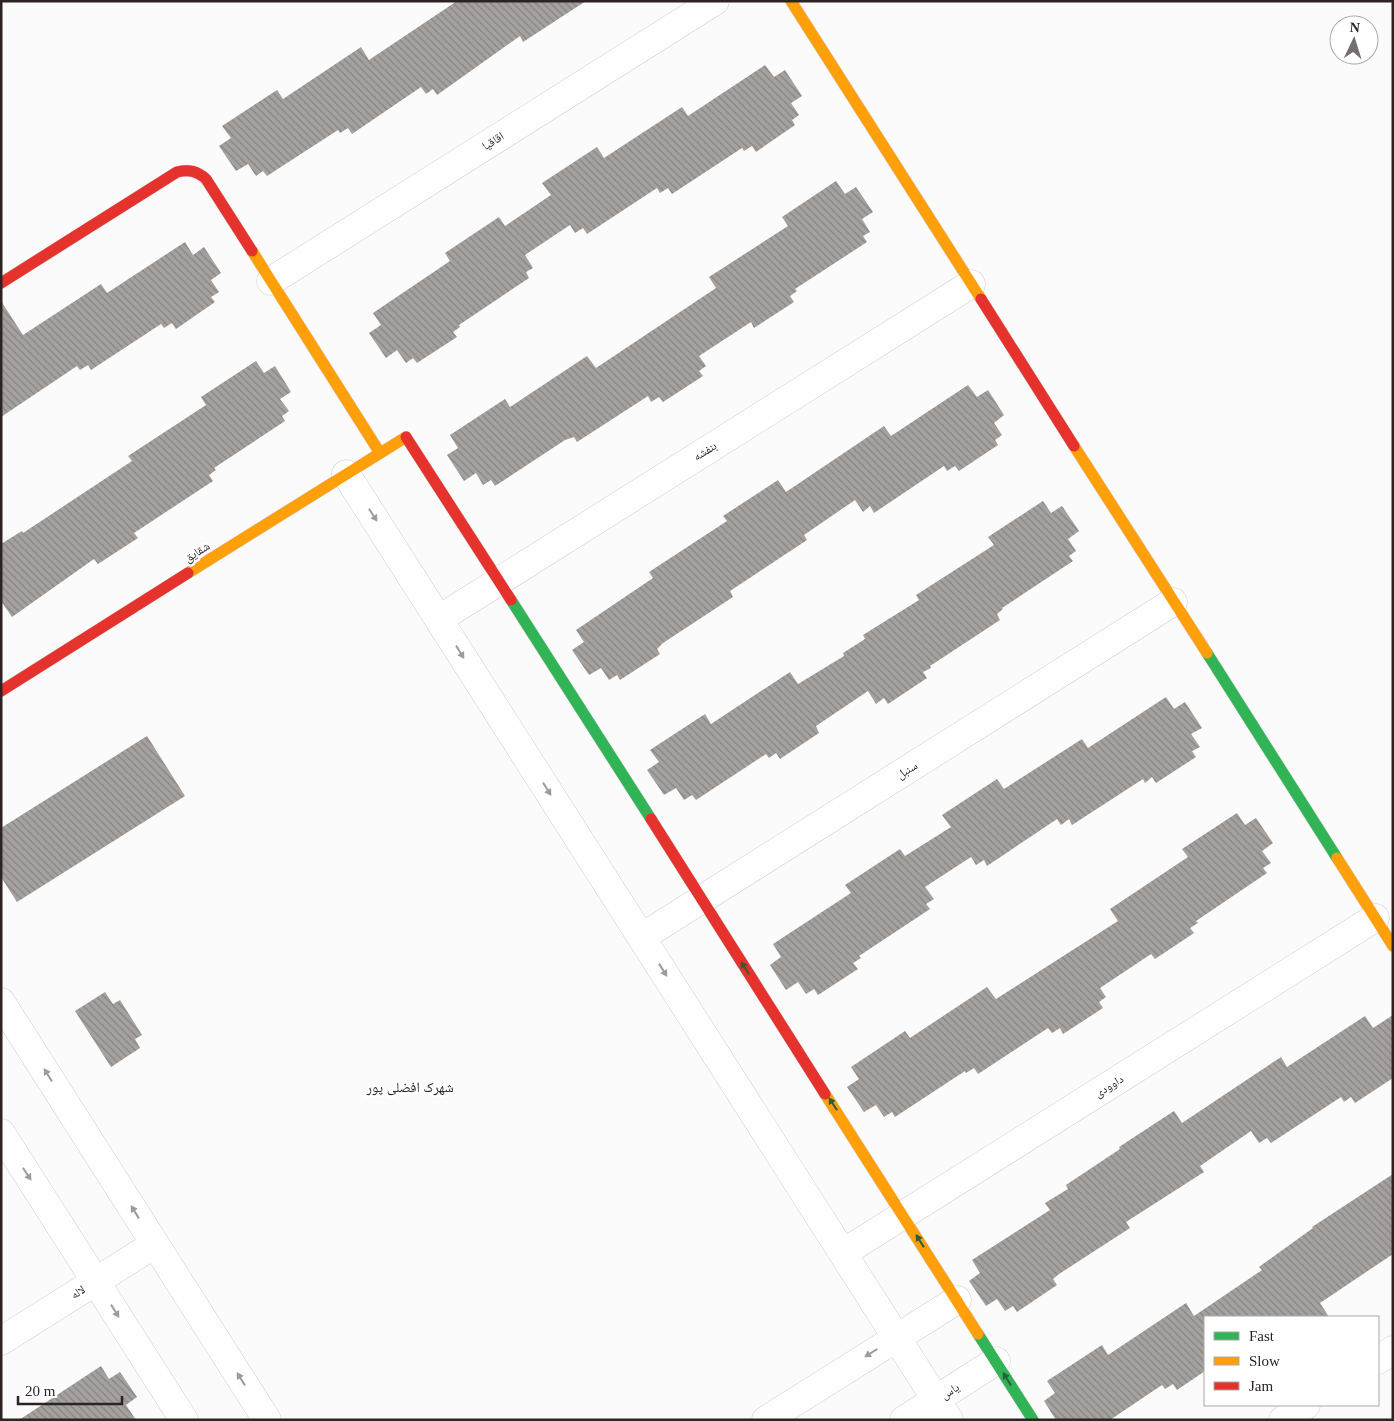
<svg xmlns="http://www.w3.org/2000/svg" width="1394" height="1421" viewBox="0 0 1394 1421" font-family="'Times New Roman','Noto Naskh Arabic',serif">
	<style>
		.building { fill: url(#building-back-hatch) }
		.lines { fill: none; stroke-linecap: round; stroke-linejoin: round }
		.street-casing { stroke: #d3cdcd; stroke-width: 29 }
		.fast-casing { stroke: #d3cdcd; stroke-width: 12 }
		.slow-casing { stroke: #d3cdcd; stroke-width: 12 }
		.jam-casing { stroke: #d3cdcd; stroke-width: 12 }
		.street { stroke: #fefefe; stroke-width: 28 }
		.fast { stroke: #30b455; stroke-width: 11 }
		.slow { stroke: #ff9f0a; stroke-width: 11 }
		.jam { stroke: #e5322d; stroke-width: 11 }
		.oneway { fill: #a09b9b }
		.oneway2 { fill: #2f5d37 }
		.labels { text-anchor: middle; stroke-width: 5; stroke-linejoin: round; paint-order: stroke }
		.street-label { font-size: 12px; fill: #2e2323; stroke: #fff }
		.neighbourhood-label { font-size: 14px; fill: #2e2323; stroke: #fff }
	</style>
	<defs>
		<pattern id="building-back-hatch" width="6" height="6" patternUnits="userSpaceOnUse" patternTransform="scale(1.25)"><rect width="6" height="6" fill="#a5a19f"/><path d="M-1 5l2 2M0 0l6 6M5-1l2 2" fill="none" stroke="#878381"/></pattern>
	</defs>
	<rect width="100%" height="100%" fill="#fbfbfb"/>
	<path class="building" d="M 457,1 L 586,1 L 523,42 L 520,36 L 437,95 L 433,89 L 426,94 L 421,87 L 352,134 L 348,128 L 340,133 L 338,130 L 267,176 L 263,171 L 256,176 L 248,164 L 236,171 L 219,146 L 231,138 L 222,126 L 277,90 L 283,99 L 361,47 L 369,60 Z
		M 765,65 L 774,77 L 785,70 L 802,96 L 791,103 L 799,115 L 792,120 L 795,125 L 756,152 L 752,146 L 744,151 L 742,148 L 672,194 L 668,188 L 660,193 L 657,188 L 587,234 L 583,228 L 575,233 L 570,225 L 525,255 L 533,268 L 526,272 L 529,278 L 459,325 L 460,327 L 453,332 L 457,337 L 417,363 L 413,358 L 406,363 L 397,350 L 386,358 L 369,333 L 381,325 L 373,313 L 450,261 L 445,253 L 499,217 L 505,226 L 551,195 L 542,183 L 597,147 L 604,158 L 682,107 L 688,116 Z
		M 836,181 L 845,194 L 856,187 L 873,212 L 862,219 L 870,232 L 863,236 L 867,242 L 795,289 L 797,291 L 790,296 L 794,302 L 754,328 L 751,322 L 699,356 L 706,366 L 699,371 L 703,376 L 663,402 L 659,397 L 651,402 L 648,396 L 577,442 L 574,437 L 565,440 L 495,486 L 491,480 L 483,485 L 476,473 L 464,481 L 447,455 L 458,448 L 450,435 L 505,399 L 510,407 L 587,356 L 596,368 L 716,288 L 709,277 L 788,226 L 782,217 Z
		M 185,242 L 193,255 L 204,247 L 221,273 L 211,280 L 219,292 L 211,297 L 215,302 L 176,329 L 172,323 L 164,328 L 161,324 L 91,370 L 88,365 L 80,370 L 77,366 L 1,417 L 1,301 L 23,335 L 101,284 L 107,293 Z
		M 256,361 L 264,373 L 275,366 L 291,392 L 280,399 L 289,411 L 282,416 L 285,421 L 214,468 L 216,470 L 209,475 L 213,481 L 134,533 L 138,538 L 98,564 L 94,559 L 12,617 L 1,601 L 1,544 L 22,531 L 23,533 L 132,461 L 128,456 L 206,405 L 201,397 Z
		M 968,385 L 977,397 L 988,390 L 1004,415 L 994,423 L 1002,435 L 995,440 L 998,445 L 959,471 L 955,466 L 947,471 L 944,466 L 874,513 L 870,506 L 863,512 L 855,500 L 804,535 L 807,540 L 730,591 L 733,597 L 663,643 L 657,649 L 660,654 L 620,680 L 617,675 L 609,680 L 601,668 L 589,675 L 572,650 L 584,642 L 576,630 L 653,578 L 649,572 L 727,521 L 723,516 L 778,480 L 786,492 L 884,426 L 891,436 Z
		M 1043,501 L 1051,513 L 1062,506 L 1079,531 L 1068,539 L 1076,551 L 1069,556 L 1073,561 L 1002,608 L 1003,609 L 997,614 L 1000,620 L 930,666 L 931,668 L 923,672 L 927,678 L 888,704 L 884,698 L 876,704 L 868,691 L 816,726 L 819,733 L 780,759 L 776,753 L 769,758 L 766,754 L 696,800 L 692,795 L 684,800 L 676,788 L 664,795 L 647,770 L 659,762 L 650,750 L 705,714 L 711,724 L 790,672 L 798,684 L 844,656 L 843,653 L 865,639 L 863,635 L 919,600 L 916,595 L 994,545 L 988,537 Z
		M 1166,697 L 1174,709 L 1185,702 L 1202,728 L 1191,734 L 1200,747 L 1192,751 L 1196,757 L 1156,783 L 1152,777 L 1145,783 L 1143,779 L 1072,825 L 1069,819 L 1061,825 L 1057,819 L 987,866 L 984,860 L 976,865 L 971,857 L 925,887 L 934,899 L 926,904 L 930,909 L 859,956 L 861,958 L 853,963 L 858,969 L 818,995 L 814,989 L 806,994 L 798,982 L 786,990 L 770,965 L 781,957 L 773,944 L 851,893 L 845,885 L 900,849 L 905,856 L 951,827 L 942,815 L 997,779 L 1004,789 L 1082,739 L 1088,748 Z
		M 147,736 L 185,796 L 17,902 L 1,877 L 1,828 Z
		M 1237,813 L 1245,825 L 1256,818 L 1273,843 L 1262,851 L 1271,863 L 1263,868 L 1267,873 L 1196,921 L 1198,923 L 1190,928 L 1194,933 L 1155,959 L 1151,954 L 1100,988 L 1106,997 L 1099,1002 L 1103,1008 L 1063,1034 L 1060,1028 L 1052,1033 L 1048,1028 L 978,1074 L 974,1068 L 966,1073 L 965,1071 L 895,1117 L 892,1112 L 884,1117 L 876,1105 L 864,1112 L 847,1087 L 859,1079 L 851,1067 L 905,1031 L 910,1038 L 987,987 L 996,999 L 1118,921 L 1110,909 L 1188,857 L 1182,849 Z
		M 105,992 L 113,1004 L 120,1000 L 142,1035 L 135,1039 L 140,1048 L 111,1067 L 75,1011 Z
		M 1393,1015 L 1393,1078 L 1355,1103 L 1351,1097 L 1344,1102 L 1341,1097 L 1271,1143 L 1267,1138 L 1259,1143 L 1251,1131 L 1200,1166 L 1204,1172 L 1126,1222 L 1130,1228 L 1059,1274 L 1053,1279 L 1057,1285 L 1017,1312 L 1013,1306 L 1005,1311 L 997,1299 L 986,1306 L 969,1281 L 980,1273 L 972,1260 L 1050,1210 L 1045,1203 L 1068,1189 L 1066,1185 L 1120,1149 L 1119,1147 L 1174,1111 L 1182,1123 L 1281,1057 L 1287,1067 L 1365,1016 L 1373,1028 Z
		M 1393,1174 L 1393,1254 L 1320,1303 L 1329,1317 L 1205,1317 L 1205,1371 L 1177,1390 L 1173,1384 L 1165,1389 L 1162,1385 L 1110,1420 L 1056,1420 L 1044,1401 L 1055,1393 L 1047,1381 L 1102,1345 L 1108,1355 L 1186,1303 L 1194,1316 L 1262,1270 L 1259,1267 L 1313,1228 L 1312,1227 Z
		M 101,1366 L 109,1379 L 120,1372 L 137,1397 L 126,1405 L 136,1420 L 19,1420 Z"/>
	<g class="lines">
		<defs>
			<path id="street" d="M 271,281 L 715,1
				M 346,474 L 949,1420
				M 439,619 L 971,284
				M 642,937 L 1173,602
				M 1,1002 L 267,1420
				M 1,1133 L 184,1420
				M 843,1253 L 1375,918
				M 1,1341 L 155,1244
				M 1378,1360 L 1393,1350
				M 766,1420 L 957,1300
				M 904,1420 L 996,1361
				M 1283,1420 L 1306,1405"/>
			<path id="fast" d="M 511,600 L 651,819
				M 1207,653 L 1337,858
				M 978,1334 L 1033,1420"/>
			<path id="slow" d="M 791,1 L 981,299
				M 252,251 L 380,453
				M 1074,446 L 1207,653
				M 188,573 L 406,437
				M 1337,858 L 1393,946
				M 825,1094 L 978,1334"/>
			<path id="jam" d="M 1,283 L 177,172 C 189,169 197,171 206,179 L 252,251
				M 981,299 L 1074,446
				M 406,437 L 511,600
				M 1,691 L 188,573
				M 651,819 L 825,1094"/>
		</defs>
		<use href="#street" class="street-casing"/>
		<use href="#fast" class="fast-casing"/>
		<use href="#slow" class="slow-casing"/>
		<use href="#jam" class="jam-casing"/>
		<use href="#street" class="street"/>
		<use href="#fast" class="fast"/>
		<use href="#slow" class="slow"/>
		<use href="#jam" class="jam"/>
	</g>
	<defs><path id="oneway-solid" d="M-6-.8H1V-3.2L6.5 0L1 3.2V.8H-6Z" transform="scale(1.25)"/></defs>
	<g class="oneway">
		<use href="#oneway-solid" transform="translate(373 515) rotate(57)"/>
		<use href="#oneway-solid" transform="translate(460 652) rotate(58)"/>
		<use href="#oneway-solid" transform="translate(547 789) rotate(58)"/>
		<use href="#oneway-solid" transform="translate(663 970) rotate(58)"/>
		<use href="#oneway-solid" transform="translate(48 1075) rotate(-122)"/>
		<use href="#oneway-solid" transform="translate(27 1174) rotate(57)"/>
		<use href="#oneway-solid" transform="translate(135 1212) rotate(-122)"/>
		<use href="#oneway-solid" transform="translate(115 1311) rotate(58)"/>
		<use href="#oneway-solid" transform="translate(871 1353) rotate(148)"/>
		<use href="#oneway-solid" transform="translate(241 1379) rotate(-122)"/>
	</g>
	<g class="oneway2">
		<use href="#oneway-solid" transform="translate(745 968) rotate(-123)"/>
		<use href="#oneway-solid" transform="translate(833 1104) rotate(-123)"/>
		<use href="#oneway-solid" transform="translate(920 1241) rotate(-122)"/>
		<use href="#oneway-solid" transform="translate(1007 1379) rotate(-122)"/>
	</g>
	<g class="labels">
		<g class="street-label">
			<text transform="translate(493 141) rotate(-32)" y="4">اقاقیا</text>
			<text transform="translate(705 451) rotate(-32)" y="4">بنفشه</text>
			<text transform="translate(197 552) rotate(-32)" y="4">شقایق</text>
			<text transform="translate(907 770) rotate(-32)" y="4">سنبل</text>
			<text transform="translate(1109 1086) rotate(-32)" y="4">داوودی</text>
			<text transform="translate(78 1292) rotate(-32)" y="4">لاله</text>
			<text transform="translate(950 1391) rotate(-32)" y="4">یاس</text>
		</g>
		<g class="neighbourhood-label">
			<text x="410" y="1092">شهرک افضلی ‌پور</text>
		</g>
	</g>
	<rect width="1394" height="1421" fill="none" stroke="#2e2323" stroke-width="5"/>
	<rect x="1204" y="1316" width="175" height="90" fill="#ffffff" stroke="#aba7a7"/>
	<rect x="1214" y="1332" width="25" height="8" fill="#30b455" stroke="#aba7a7"/>
	<text x="1249" y="1341" font-size="15" fill="#2e2323">Fast</text>
	<rect x="1214" y="1357" width="25" height="8" fill="#ff9f0a" stroke="#aba7a7"/>
	<text x="1249" y="1366" font-size="15" fill="#2e2323">Slow</text>
	<rect x="1214" y="1382" width="25" height="8" fill="#e5322d" stroke="#aba7a7"/>
	<text x="1249" y="1391" font-size="15" fill="#2e2323">Jam</text>
	<g transform="translate(1354 40) rotate(4)"><circle r="24" fill="#ffffff" stroke="#aba7a7"/>
	<path d="M0-4L9 19L0 12L-9 19Z" fill="#766f6f"/>
	<text y="-8" font-size="14" font-weight="bold" text-anchor="middle" fill="#2e2323">N</text>
	</g>
	<path d="M18 1396v8h104v-8" fill="none" stroke="#2e2323" stroke-width="2.5"/>
	<text x="25" y="1396" font-size="15" fill="#2e2323" stroke="#ffffff" stroke-width="4" paint-order="stroke">20 m</text>
</svg>
